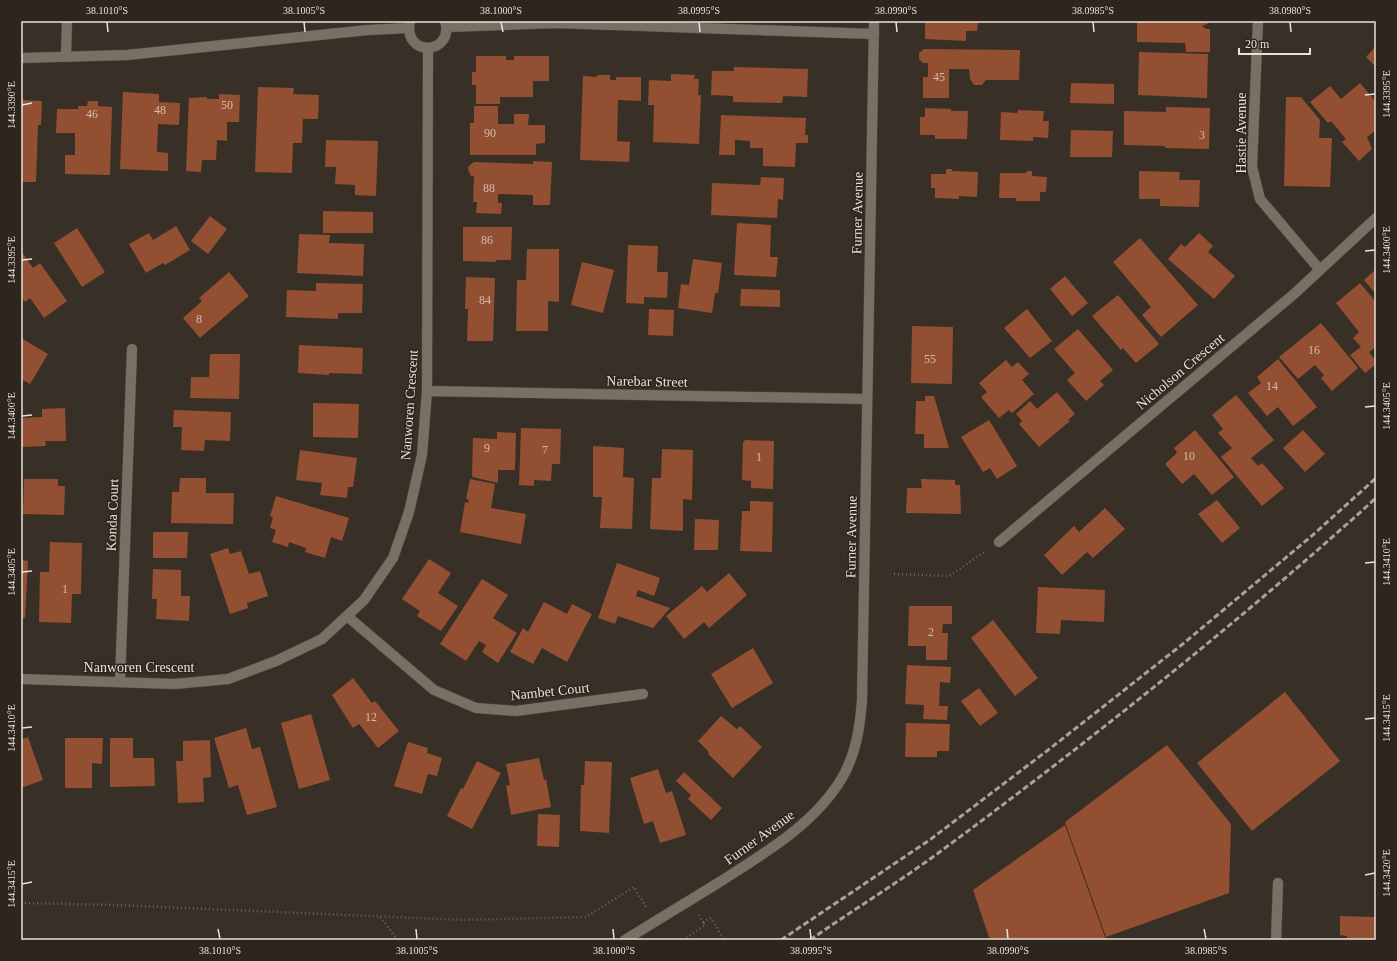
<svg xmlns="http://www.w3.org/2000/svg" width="1397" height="961" viewBox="0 0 1397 961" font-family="'Times New Roman',serif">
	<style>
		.building { fill: #934f31 }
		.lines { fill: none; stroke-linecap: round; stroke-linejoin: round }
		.street-casing { stroke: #534c44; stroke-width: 11 }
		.secondary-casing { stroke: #534c44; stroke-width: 11 }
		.path { stroke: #6d665d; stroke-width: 2.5; stroke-dasharray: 1 3; stroke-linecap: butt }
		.street { stroke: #797065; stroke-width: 10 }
		.secondary { stroke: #797065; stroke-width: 10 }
		.rail { stroke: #a9a29b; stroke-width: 3; stroke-dasharray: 6 3; stroke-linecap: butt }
		.ticks { fill: none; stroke: #e7e1db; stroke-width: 1.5 }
		.labels { text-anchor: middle; stroke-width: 3; stroke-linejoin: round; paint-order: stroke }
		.number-label { font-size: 12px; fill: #d2bcb0 }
		.street-label { font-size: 14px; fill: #e7e1db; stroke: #2e261d }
		.neatline { fill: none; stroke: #e7e1db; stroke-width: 1.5 }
		.ticks-label { font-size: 10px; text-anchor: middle; fill: #e7e1db }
	</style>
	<rect width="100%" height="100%" fill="#383027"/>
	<path class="building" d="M 925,21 L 978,21 L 977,31 L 966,31 L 966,41 L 925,39 Z
		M 1137,21 L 1209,21 L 1207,24 L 1202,26 L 1206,29 L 1210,29 L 1210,52 L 1186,52 L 1185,43 L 1137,42 Z
		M 1376,46 L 1376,67 L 1366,57 Z
		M 924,49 L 1020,50 L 1019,80 L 986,80 L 982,85 L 974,85 L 970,79 L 969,69 L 949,69 L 949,98 L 923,98 L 923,77 L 928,77 L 928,63 L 923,63 L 919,59 L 919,53 Z
		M 1139,52 L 1208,54 L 1207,98 L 1138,95 Z
		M 476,56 L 506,56 L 506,60 L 514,60 L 514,56 L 549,56 L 549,81 L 533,81 L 533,97 L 500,97 L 500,104 L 476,104 L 476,85 L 472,85 L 472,72 L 476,72 Z
		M 734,67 L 808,69 L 807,97 L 783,96 L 782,103 L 733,102 L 733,96 L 711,95 L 712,71 L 734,71 Z
		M 671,74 L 695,75 L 694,79 L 699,79 L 698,95 L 701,95 L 699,144 L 653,142 L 654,105 L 648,105 L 649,80 L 671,81 Z
		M 597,75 L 610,75 L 610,80 L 616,80 L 616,77 L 641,77 L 641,101 L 618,100 L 617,141 L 630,142 L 629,162 L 580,160 L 583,76 L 597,77 Z
		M 1071,83 L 1114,84 L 1114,104 L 1070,103 Z
		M 1360,83 L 1376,102 L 1376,130 L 1367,137 L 1372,149 L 1359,161 L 1342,142 L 1346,139 L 1331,121 L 1328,123 L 1310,102 L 1330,86 L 1341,99 Z
		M 258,87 L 294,88 L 293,94 L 319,95 L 318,119 L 303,119 L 302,143 L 293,143 L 292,173 L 255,172 Z
		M 123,92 L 159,94 L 159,102 L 180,103 L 179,125 L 158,124 L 157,152 L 168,153 L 168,171 L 120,169 Z
		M 219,94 L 240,95 L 239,122 L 227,122 L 227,141 L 217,140 L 216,160 L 202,160 L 201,172 L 186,171 L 189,98 L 207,97 L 207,99 L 219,99 Z
		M 1286,97 L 1301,97 L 1320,120 L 1319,138 L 1332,138 L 1330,187 L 1284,186 Z
		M 21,100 L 42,101 L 41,125 L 38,125 L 36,182 L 21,182 Z
		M 88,101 L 98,101 L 98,106 L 112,107 L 110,175 L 65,174 L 65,155 L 75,155 L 75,133 L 56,133 L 57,109 L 78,109 L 78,106 L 87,106 Z
		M 474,106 L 498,106 L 498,124 L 514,124 L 514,114 L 529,114 L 528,125 L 545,125 L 545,143 L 536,144 L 536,155 L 470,155 L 470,123 L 474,123 Z
		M 1166,107 L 1210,108 L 1209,149 L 1165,148 L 1165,146 L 1124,145 L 1124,111 L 1166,112 Z
		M 925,108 L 951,109 L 951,111 L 968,111 L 967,139 L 935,139 L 935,135 L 920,135 L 920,117 L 925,117 Z
		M 1018,110 L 1044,111 L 1043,121 L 1049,121 L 1048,138 L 1033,137 L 1033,141 L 1000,140 L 1001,112 L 1017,113 Z
		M 721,115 L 806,118 L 805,135 L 808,135 L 808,143 L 796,143 L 795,167 L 763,166 L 763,148 L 750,148 L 750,141 L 735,140 L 735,155 L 719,155 Z
		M 1071,130 L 1113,131 L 1112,157 L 1070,157 Z
		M 326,140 L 378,141 L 376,196 L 355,195 L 355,185 L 335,184 L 336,167 L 325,167 Z
		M 533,161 L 552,162 L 550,205 L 533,205 L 533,195 L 498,194 L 498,203 L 502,203 L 501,214 L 476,213 L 477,202 L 473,202 L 474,176 L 471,176 L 469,172 L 468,168 L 470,165 L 474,162 L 533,164 Z
		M 946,169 L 952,169 L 952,171 L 978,172 L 977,197 L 959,196 L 959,199 L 935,198 L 935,188 L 931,188 L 931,174 L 946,174 Z
		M 1027,171 L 1032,171 L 1032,176 L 1047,177 L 1046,192 L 1040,192 L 1040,201 L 1016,201 L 1016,198 L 999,198 L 1000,173 L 1026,173 Z
		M 1139,171 L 1180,172 L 1179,180 L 1200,180 L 1199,207 L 1160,206 L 1160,199 L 1139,199 Z
		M 761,177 L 784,178 L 783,200 L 778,199 L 777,218 L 711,215 L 712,183 L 760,185 Z
		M 323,211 L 373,212 L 373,233 L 323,233 Z
		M 210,216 L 227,229 L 208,254 L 191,241 Z
		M 737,223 L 771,225 L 770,257 L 778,257 L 776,277 L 734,275 Z
		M 176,226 L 190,250 L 165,265 L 163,263 L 146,273 L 129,244 L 149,233 L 153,240 Z
		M 463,227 L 512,227 L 511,260 L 496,260 L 496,262 L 463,261 Z
		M 77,228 L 105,272 L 82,287 L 54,243 Z
		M 1199,233 L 1213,246 L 1208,252 L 1235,276 L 1214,299 L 1168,259 L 1181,244 L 1185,247 Z
		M 299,234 L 330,235 L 329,243 L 364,244 L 363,276 L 297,273 Z
		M 1140,238 L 1198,305 L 1161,337 L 1142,315 L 1151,307 L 1113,262 Z
		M 628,245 L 658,246 L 657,272 L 668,272 L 667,298 L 644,297 L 644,304 L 626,303 Z
		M 527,249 L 559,249 L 559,302 L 548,301 L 548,331 L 516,331 L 517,280 L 526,280 Z
		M 21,251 L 33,268 L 40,263 L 67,301 L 44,318 L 30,298 L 25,302 L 21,297 Z
		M 693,259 L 722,263 L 718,293 L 715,293 L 712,313 L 678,308 L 681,284 L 689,285 Z
		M 582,262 L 614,270 L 603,313 L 571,305 Z
		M 1376,269 L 1376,294 L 1364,280 Z
		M 229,272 L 249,296 L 200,338 L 183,318 L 202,301 L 199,298 Z
		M 1065,276 L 1088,303 L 1072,316 L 1050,289 Z
		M 466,277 L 495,278 L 493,341 L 467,341 L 468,309 L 465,309 Z
		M 316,283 L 363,284 L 362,313 L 338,313 L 338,319 L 286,317 L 287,290 L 316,291 Z
		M 1360,283 L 1376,302 L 1376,347 L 1369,352 L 1376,361 L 1376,364 L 1365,373 L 1350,355 L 1361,347 L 1353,338 L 1359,332 L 1336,303 Z
		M 741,289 L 780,290 L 780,307 L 740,306 Z
		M 1118,295 L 1159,344 L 1136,363 L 1123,348 L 1121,350 L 1092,316 Z
		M 649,309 L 674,310 L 673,336 L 648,335 Z
		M 1027,309 L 1052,341 L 1030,358 L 1004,328 Z
		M 1321,323 L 1358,368 L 1332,391 L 1321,378 L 1324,375 L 1315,365 L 1298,379 L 1279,357 Z
		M 912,326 L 953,327 L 952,384 L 911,383 Z
		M 1078,329 L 1113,370 L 1100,381 L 1104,385 L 1086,401 L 1067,380 L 1075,373 L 1054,349 Z
		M 21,338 L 48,354 L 30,384 L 21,379 Z
		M 299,345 L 363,348 L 362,374 L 329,373 L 329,375 L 298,373 Z
		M 210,354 L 240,354 L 239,399 L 190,398 L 191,377 L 209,377 Z
		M 1278,359 L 1317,407 L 1293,426 L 1278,407 L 1267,416 L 1248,393 L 1261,383 L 1257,377 Z
		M 1006,360 L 1012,367 L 1018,362 L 1029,374 L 1022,380 L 1034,394 L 1012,413 L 1009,410 L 999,418 L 981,397 L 987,392 L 979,383 Z
		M 1057,392 L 1075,414 L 1068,420 L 1070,421 L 1039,447 L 1019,424 L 1022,421 L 1016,414 L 1030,401 L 1037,409 Z
		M 1236,395 L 1274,440 L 1251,458 L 1258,466 L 1262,463 L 1284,488 L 1262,506 L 1221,457 L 1232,448 L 1218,433 L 1223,429 L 1212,415 Z
		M 925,396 L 934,396 L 949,448 L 924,448 L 924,434 L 915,434 L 916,401 L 925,401 Z
		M 313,403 L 359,404 L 358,438 L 313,437 Z
		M 65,408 L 66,441 L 45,441 L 46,446 L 21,447 L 21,418 L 42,417 L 42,409 Z
		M 174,410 L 231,412 L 230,441 L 205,440 L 204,451 L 181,450 L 182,427 L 173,427 Z
		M 989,420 L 1017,466 L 997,479 L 990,468 L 983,472 L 961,437 Z
		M 521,428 L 561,429 L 560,464 L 552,464 L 551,481 L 534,480 L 534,486 L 519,485 Z
		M 1195,430 L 1234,477 L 1212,495 L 1194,474 L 1182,484 L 1165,464 L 1177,453 L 1174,448 Z
		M 1303,430 L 1325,454 L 1305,472 L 1283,448 Z
		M 497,432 L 516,433 L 515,470 L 498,470 L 498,483 L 472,477 L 473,438 L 497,439 Z
		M 744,440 L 774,441 L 773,489 L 751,488 L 751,481 L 742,480 L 743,442 L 745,442 Z
		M 593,446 L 624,448 L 623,477 L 634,478 L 632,529 L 600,528 L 602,497 L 593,497 Z
		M 662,449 L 693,450 L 692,500 L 683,499 L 683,531 L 650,529 L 652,478 L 661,478 Z
		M 300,450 L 357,458 L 353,487 L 348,487 L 347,498 L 320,495 L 322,483 L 296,480 Z
		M 180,478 L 206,478 L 206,493 L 234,493 L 233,524 L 171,523 L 172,492 L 179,492 Z
		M 24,479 L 58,479 L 58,486 L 65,486 L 64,515 L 23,514 Z
		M 470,479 L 495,484 L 491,508 L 526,514 L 521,544 L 460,532 L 465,502 L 468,503 L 469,500 L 466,499 Z
		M 921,479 L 955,480 L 955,485 L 960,485 L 961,514 L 906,513 L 907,488 L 922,488 Z
		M 276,496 L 349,518 L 342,541 L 331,537 L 325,558 L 305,552 L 306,548 L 289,542 L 288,547 L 272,542 L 276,530 L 270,528 L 273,517 L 270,516 Z
		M 1217,500 L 1240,528 L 1222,543 L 1198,514 Z
		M 750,501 L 773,502 L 772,552 L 740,551 L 742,512 L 742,511 L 750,511 Z
		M 1105,508 L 1125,529 L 1093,558 L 1087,552 L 1062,575 L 1044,555 L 1074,526 L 1079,532 Z
		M 695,519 L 719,520 L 718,550 L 694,550 Z
		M 153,532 L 188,532 L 187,558 L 153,558 Z
		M 50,542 L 82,543 L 81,594 L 72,594 L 71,623 L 39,622 L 40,572 L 49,572 Z
		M 228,548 L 230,554 L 241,551 L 249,574 L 260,571 L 268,596 L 247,603 L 248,608 L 230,614 L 210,554 Z
		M 429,559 L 451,573 L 438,593 L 458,606 L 441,631 L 417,616 L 420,611 L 402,599 Z
		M 21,560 L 28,561 L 25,618 L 21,618 Z
		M 617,563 L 660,578 L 654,596 L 638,590 L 636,596 L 670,608 L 653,628 L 618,616 L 615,624 L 598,618 Z
		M 153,569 L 181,570 L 181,596 L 190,596 L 189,621 L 156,619 L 157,599 L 152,599 Z
		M 729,573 L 747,595 L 709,628 L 704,622 L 684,639 L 666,616 L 702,586 L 707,592 Z
		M 482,579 L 508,595 L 493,618 L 517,633 L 498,663 L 482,652 L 486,645 L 479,641 L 466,661 L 440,644 Z
		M 1038,587 L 1105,590 L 1104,622 L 1061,620 L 1060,634 L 1036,633 Z
		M 544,602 L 567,614 L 572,604 L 592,614 L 567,662 L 542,648 L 533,664 L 510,652 L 523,628 L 528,632 Z
		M 909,606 L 952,606 L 952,624 L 943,624 L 942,633 L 948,633 L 947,660 L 926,660 L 926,646 L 908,646 Z
		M 993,620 L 1038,678 L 1015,696 L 971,638 Z
		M 753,648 L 773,683 L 732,708 L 711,674 Z
		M 907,665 L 951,667 L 950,683 L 940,682 L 939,706 L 948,706 L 947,720 L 923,719 L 924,705 L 905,704 Z
		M 353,678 L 372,703 L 375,701 L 399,731 L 378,748 L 359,724 L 353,728 L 332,695 Z
		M 979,688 L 998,713 L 980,726 L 961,701 Z
		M 1285,692 L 1340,761 L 1252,831 L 1197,763 Z
		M 311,714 L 330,780 L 299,789 L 281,723 Z
		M 721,716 L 737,729 L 740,726 L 762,747 L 733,778 L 708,754 L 709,752 L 698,741 Z
		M 906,723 L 950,724 L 949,751 L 937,751 L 937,757 L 905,757 Z
		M 246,728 L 252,749 L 260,747 L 277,807 L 247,815 L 238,785 L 229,788 L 214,738 Z
		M 28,737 L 43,780 L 21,788 L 21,740 Z
		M 65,738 L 103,738 L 102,764 L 92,763 L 92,788 L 65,788 Z
		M 110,738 L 133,738 L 133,758 L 154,758 L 155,786 L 110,787 Z
		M 210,740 L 211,777 L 203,778 L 204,802 L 178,803 L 176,761 L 183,761 L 183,741 Z
		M 408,742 L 428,748 L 427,753 L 442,758 L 437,776 L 428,774 L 422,794 L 394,786 Z
		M 1167,745 L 1231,824 L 1229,893 L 1106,937 L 1065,822 Z
		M 539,758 L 544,780 L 546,779 L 551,807 L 511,815 L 506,786 L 510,785 L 506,764 Z
		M 477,761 L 501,773 L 472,829 L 447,816 L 461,788 L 463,789 Z
		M 585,761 L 612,762 L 609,833 L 580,831 L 581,785 L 584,785 Z
		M 658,769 L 666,793 L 672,791 L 686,835 L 660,843 L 653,821 L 644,824 L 630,778 Z
		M 684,772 L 722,808 L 711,820 L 688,799 L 691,795 L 676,781 Z
		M 538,814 L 560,815 L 559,847 L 537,846 Z
		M 1065,825 L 1106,940 L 990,940 L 973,890 Z
		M 1340,916 L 1376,917 L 1376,940 L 1347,940 L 1347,936 L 1340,935 Z"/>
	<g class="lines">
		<defs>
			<path id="street" d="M 410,21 C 402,58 455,55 445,21
				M 1258,21 L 1252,167 L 1260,199 L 1320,270
				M 447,27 L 556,23 L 874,34
				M 66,56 L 67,21
				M 21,58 L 127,55 L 368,30 L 409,28
				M 427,391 L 867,399
				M 999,542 L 1294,294 L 1376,218
				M 347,616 L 434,690 L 476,708 L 516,711 L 643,694
				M 21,679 L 175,684 L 228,679 L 276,661 L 322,639 L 364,600 L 393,558 L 409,512 L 422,455 L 427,391 L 428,48
				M 120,682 L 132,349
				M 1276,940 L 1278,883"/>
			<path id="secondary" d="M 625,940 C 656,921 687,902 718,883 C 763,854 814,825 842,778 C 856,754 860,727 862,700 L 874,21"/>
		</defs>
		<use href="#street" class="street-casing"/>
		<use href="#secondary" class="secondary-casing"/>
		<path class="path" d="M 894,574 L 949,576 L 986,551
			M 21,903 L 115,905 L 463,920 L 586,917 L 634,887 L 646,907
			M 699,915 L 703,922 L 711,918 L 724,940
			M 380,917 L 398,940
			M 683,940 L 705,925 L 703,922"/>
		<use href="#street" class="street"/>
		<use href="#secondary" class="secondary"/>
		<path class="rail" d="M 781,940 L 931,839 L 1052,747 L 1184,643 L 1314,534 L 1376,478
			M 810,940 C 853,910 899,882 941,851 C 1091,740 1238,623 1376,498"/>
	</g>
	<path class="ticks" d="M 107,22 L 108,32M 304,22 L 305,32M 501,22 L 503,32M 699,22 L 700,32M 896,22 L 897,32M 1093,22 L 1094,32M 1290,22 L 1291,32M 1365,95 L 1375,94M 22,105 L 32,103M 1365,251 L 1375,250M 22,260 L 32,259M 1365,407 L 1375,406M 22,416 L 32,415M 1365,563 L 1375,562M 22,572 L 32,571M 1365,719 L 1375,718M 22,728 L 32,727M 1365,875 L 1375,873M 22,884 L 32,882M 218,929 L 220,939M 416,929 L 417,939M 613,929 L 614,939M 810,929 L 811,939M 1007,929 L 1008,939M 1204,929 L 1206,939"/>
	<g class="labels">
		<g class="number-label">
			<text x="939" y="81">45</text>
			<text x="227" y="109">50</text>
			<text x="160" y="114">48</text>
			<text x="92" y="118">46</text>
			<text x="490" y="137">90</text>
			<text x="1202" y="139">3</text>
			<text x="489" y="192">88</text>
			<text x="487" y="244">86</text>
			<text x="485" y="304">84</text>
			<text x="199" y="323">8</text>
			<text x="1314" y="354">16</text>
			<text x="930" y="363">55</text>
			<text x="1272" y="390">14</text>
			<text x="487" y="452">9</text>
			<text x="545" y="454">7</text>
			<text x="1189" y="460">10</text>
			<text x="759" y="461">1</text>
			<text x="65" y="593">1</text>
			<text x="931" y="636">2</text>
			<text x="371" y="721">12</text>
		</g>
		<g class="street-label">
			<text transform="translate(1241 133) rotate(-90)" y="5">Hastie Avenue</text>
			<text transform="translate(857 213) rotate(-89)" y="5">Furner Avenue</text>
			<text transform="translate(1180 371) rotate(-40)" y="5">Nicholson Crescent</text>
			<text transform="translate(647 381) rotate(1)" y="5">Narebar Street</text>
			<text transform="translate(409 405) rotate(-86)" y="5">Nanworen Crescent</text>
			<text transform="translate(112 515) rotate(-88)" y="5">Konda Court</text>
			<text transform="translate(851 537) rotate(-89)" y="5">Furner Avenue</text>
			<text x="139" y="672">Nanworen Crescent</text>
			<text transform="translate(550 691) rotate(-6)" y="5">Nambet Court</text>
			<text transform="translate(759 837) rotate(-36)" y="5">Furner Avenue</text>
		</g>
	</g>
	<rect width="1397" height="961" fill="none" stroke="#2e261d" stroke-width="44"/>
	<path d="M1239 48v6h71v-6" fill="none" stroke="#e7e1db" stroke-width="2"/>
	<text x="1245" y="48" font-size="12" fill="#e7e1db" stroke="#2e261d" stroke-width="3" paint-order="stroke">20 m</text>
	<rect x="22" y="22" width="1353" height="917" class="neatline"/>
	<g class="ticks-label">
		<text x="107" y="14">38.1010°S</text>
		<text x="304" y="14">38.1005°S</text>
		<text x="501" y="14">38.1000°S</text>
		<text x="699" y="14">38.0995°S</text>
		<text x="896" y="14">38.0990°S</text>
		<text x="1093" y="14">38.0985°S</text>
		<text x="1290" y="14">38.0980°S</text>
		<text transform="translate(1386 94) rotate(-90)" y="4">144.3395°E</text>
		<text transform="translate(11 105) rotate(-90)" y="4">144.3390°E</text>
		<text transform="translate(1386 250) rotate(-90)" y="4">144.3400°E</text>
		<text transform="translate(11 260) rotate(-90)" y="4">144.3395°E</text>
		<text transform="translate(1386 406) rotate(-90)" y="4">144.3405°E</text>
		<text transform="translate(11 416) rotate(-90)" y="4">144.3400°E</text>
		<text transform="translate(1386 562) rotate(-90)" y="4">144.3410°E</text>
		<text transform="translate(11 572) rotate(-90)" y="4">144.3405°E</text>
		<text transform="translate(1386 718) rotate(-90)" y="4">144.3415°E</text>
		<text transform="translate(11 728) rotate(-90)" y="4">144.3410°E</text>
		<text transform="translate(1386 873) rotate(-90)" y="4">144.3420°E</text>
		<text transform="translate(11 884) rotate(-90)" y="4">144.3415°E</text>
		<text x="220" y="954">38.1010°S</text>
		<text x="417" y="954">38.1005°S</text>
		<text x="614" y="954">38.1000°S</text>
		<text x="811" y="954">38.0995°S</text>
		<text x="1008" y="954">38.0990°S</text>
		<text x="1206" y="954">38.0985°S</text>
	</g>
</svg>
